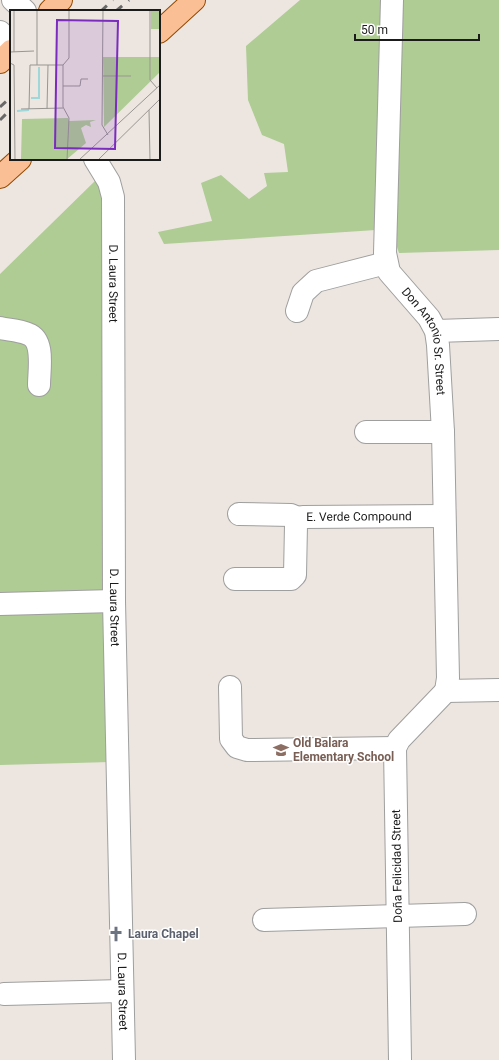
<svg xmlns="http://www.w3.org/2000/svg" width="499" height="1060" viewBox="0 0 499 1060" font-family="Roboto,sans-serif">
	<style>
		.forest { fill: #aecc94 }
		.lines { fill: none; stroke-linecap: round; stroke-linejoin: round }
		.minor-casing { stroke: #9f9f9f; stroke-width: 24 }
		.major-casing { stroke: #914a00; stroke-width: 24 }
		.minor { stroke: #fff; stroke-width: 22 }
		.major { stroke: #fbbf96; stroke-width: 22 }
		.rail { stroke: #696969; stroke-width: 3; stroke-dasharray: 8 8; stroke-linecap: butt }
		.labels { text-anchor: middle; stroke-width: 3; stroke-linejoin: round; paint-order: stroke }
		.street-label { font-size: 12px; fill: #1b1b1b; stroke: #fff }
		.education-label { font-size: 12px; font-weight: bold; fill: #785e54; stroke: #fff; text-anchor: start }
		.worship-label { font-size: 12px; font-weight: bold; fill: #5b616d; stroke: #fff; text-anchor: start }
		.inset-river { fill: none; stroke: #9fd7db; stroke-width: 2 }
		.inset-road { fill: none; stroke: #999591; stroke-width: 1 }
		.view { fill: #7b2cbf; fill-opacity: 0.15; stroke: #7b2cbf; stroke-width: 2 }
		.inset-edge { fill: none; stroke: #1b1b1b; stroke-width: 2 }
	</style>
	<rect width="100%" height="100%" fill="#ede6e0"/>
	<path class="forest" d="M 300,0 L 499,0 L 499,250 L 399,253 L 391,229 L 164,244 L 158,232 L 212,221 L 201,183 L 221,175 L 249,199 L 267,186 L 264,173 L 288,172 L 284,144 L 262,135 L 248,100 L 246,46 Z
		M 96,180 L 108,195 L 111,762 L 0,765 L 0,274 Z"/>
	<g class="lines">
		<defs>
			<g id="minor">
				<path d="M 13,0 L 25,11"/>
				<path id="s1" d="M 392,0 L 385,253 L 389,272 L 429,318 L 436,331 L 438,345 L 443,432 L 448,678 L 446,691"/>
				<path d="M 0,32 L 11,43"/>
				<path id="s2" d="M 95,159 L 109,182 L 113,197 L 114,601 L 124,1060"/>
				<path d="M 297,311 L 303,293 L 316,281 L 386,263"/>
				<path d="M 0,328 C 9,330 19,330 28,334 C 45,340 39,369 39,385"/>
				<path d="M 436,331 L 499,329"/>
				<path d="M 366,432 L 443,432"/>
				<path d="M 239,514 L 291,515 L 298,518"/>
				<path id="s3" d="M 235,579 L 291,579 L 295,575 L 296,525 L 298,518 L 303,517 L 444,516"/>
				<path d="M 0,604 L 114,601"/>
				<path d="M 230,687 L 231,739 L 237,747 L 247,750 L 395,748"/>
				<path d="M 446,691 L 499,690"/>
				<path d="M 264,920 L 465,914"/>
				<path d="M 4,994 L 122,991"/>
				<path d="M 400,1060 L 395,748 L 399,740 L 446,691"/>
			</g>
			<path id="major" d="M 50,11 L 61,0
				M 159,32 L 194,0
				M 0,62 L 11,51
				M 0,177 L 20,159"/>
		</defs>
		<use href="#minor" class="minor-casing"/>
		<use href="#major" class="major-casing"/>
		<use href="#minor" class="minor"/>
		<use href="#major" class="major"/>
		<path class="rail" d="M 101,11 L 113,0
			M 116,11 L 129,0
			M 0,107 L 11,97
			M 0,120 L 11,109"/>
	</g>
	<defs>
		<symbol id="school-bare" viewBox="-9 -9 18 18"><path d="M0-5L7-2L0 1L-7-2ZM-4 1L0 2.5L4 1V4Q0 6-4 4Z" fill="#8d6e63" stroke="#fff" stroke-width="2.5" paint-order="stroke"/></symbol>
		<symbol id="church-bare" viewBox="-9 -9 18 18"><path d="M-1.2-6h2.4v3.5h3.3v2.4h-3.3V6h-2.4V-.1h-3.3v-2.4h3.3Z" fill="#6b7280" stroke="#fff" stroke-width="2.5" paint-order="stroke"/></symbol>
	</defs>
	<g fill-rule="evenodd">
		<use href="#school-bare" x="270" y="739" width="22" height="22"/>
		<use href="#church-bare" x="105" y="923" width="22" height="22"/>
	</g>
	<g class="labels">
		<g class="street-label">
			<text dy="4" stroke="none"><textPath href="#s2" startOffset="129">D. Laura Street</textPath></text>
			<text dy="4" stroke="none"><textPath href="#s1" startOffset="354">Don Antonio Sr. Street</textPath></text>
			<text dy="4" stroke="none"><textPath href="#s3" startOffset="180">E. Verde Compound</textPath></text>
			<text dy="4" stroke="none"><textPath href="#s2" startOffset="453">D. Laura Street</textPath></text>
			<text transform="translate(397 866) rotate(-91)" y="4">Doña Felicidad Street</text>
			<text dy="4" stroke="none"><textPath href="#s2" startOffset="837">D. Laura Street</textPath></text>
		</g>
		<g class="education-label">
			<text x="293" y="747">Old Balara<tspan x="293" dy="14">Elementary School</tspan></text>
		</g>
		<g class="worship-label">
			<text x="128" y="938">Laura Chapel</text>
		</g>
	</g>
	<g transform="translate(10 10)">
		<rect width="150" height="150" fill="#ede6e0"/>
		<path d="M 141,1 L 150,1 L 150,19 L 141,19 ZM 93,47 L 150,47 L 150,62 L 94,117 ZM 58,108 L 59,111 L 86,110 L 80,112 L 81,117 L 76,115 L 71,118 L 76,133 L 56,150 L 11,150 L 12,109 Z" fill="#aecc94"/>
		<path class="inset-river" d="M 21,88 L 29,88 L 29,57M 7,101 L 19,100"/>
		<path class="inset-road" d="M 27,0 L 27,55M 93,0 L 92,115 L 98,125M 140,0 L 140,70 L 147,78M 0,42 L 24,41M 4,42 L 4,0M 0,53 L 4,55 L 5,150M 53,55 L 53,97 L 59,108 L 57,150M 53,55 L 59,48 L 59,0M 93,66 L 121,66M 53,76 L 70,76 L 71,69 L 78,69M 11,99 L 53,98M 19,99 L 20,55 L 53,55M 37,99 L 38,55M 139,100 L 140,150M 69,150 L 150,75M 88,150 L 150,89"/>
		<path class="view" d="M 47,10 L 108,11 L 105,139 L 45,138 Z"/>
		<rect width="150" height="150" class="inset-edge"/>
	</g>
	<path d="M355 34v6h124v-6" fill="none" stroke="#1b1b1b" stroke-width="2"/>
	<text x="361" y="34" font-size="12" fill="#1b1b1b" stroke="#ffffff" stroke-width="3" paint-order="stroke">50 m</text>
</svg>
